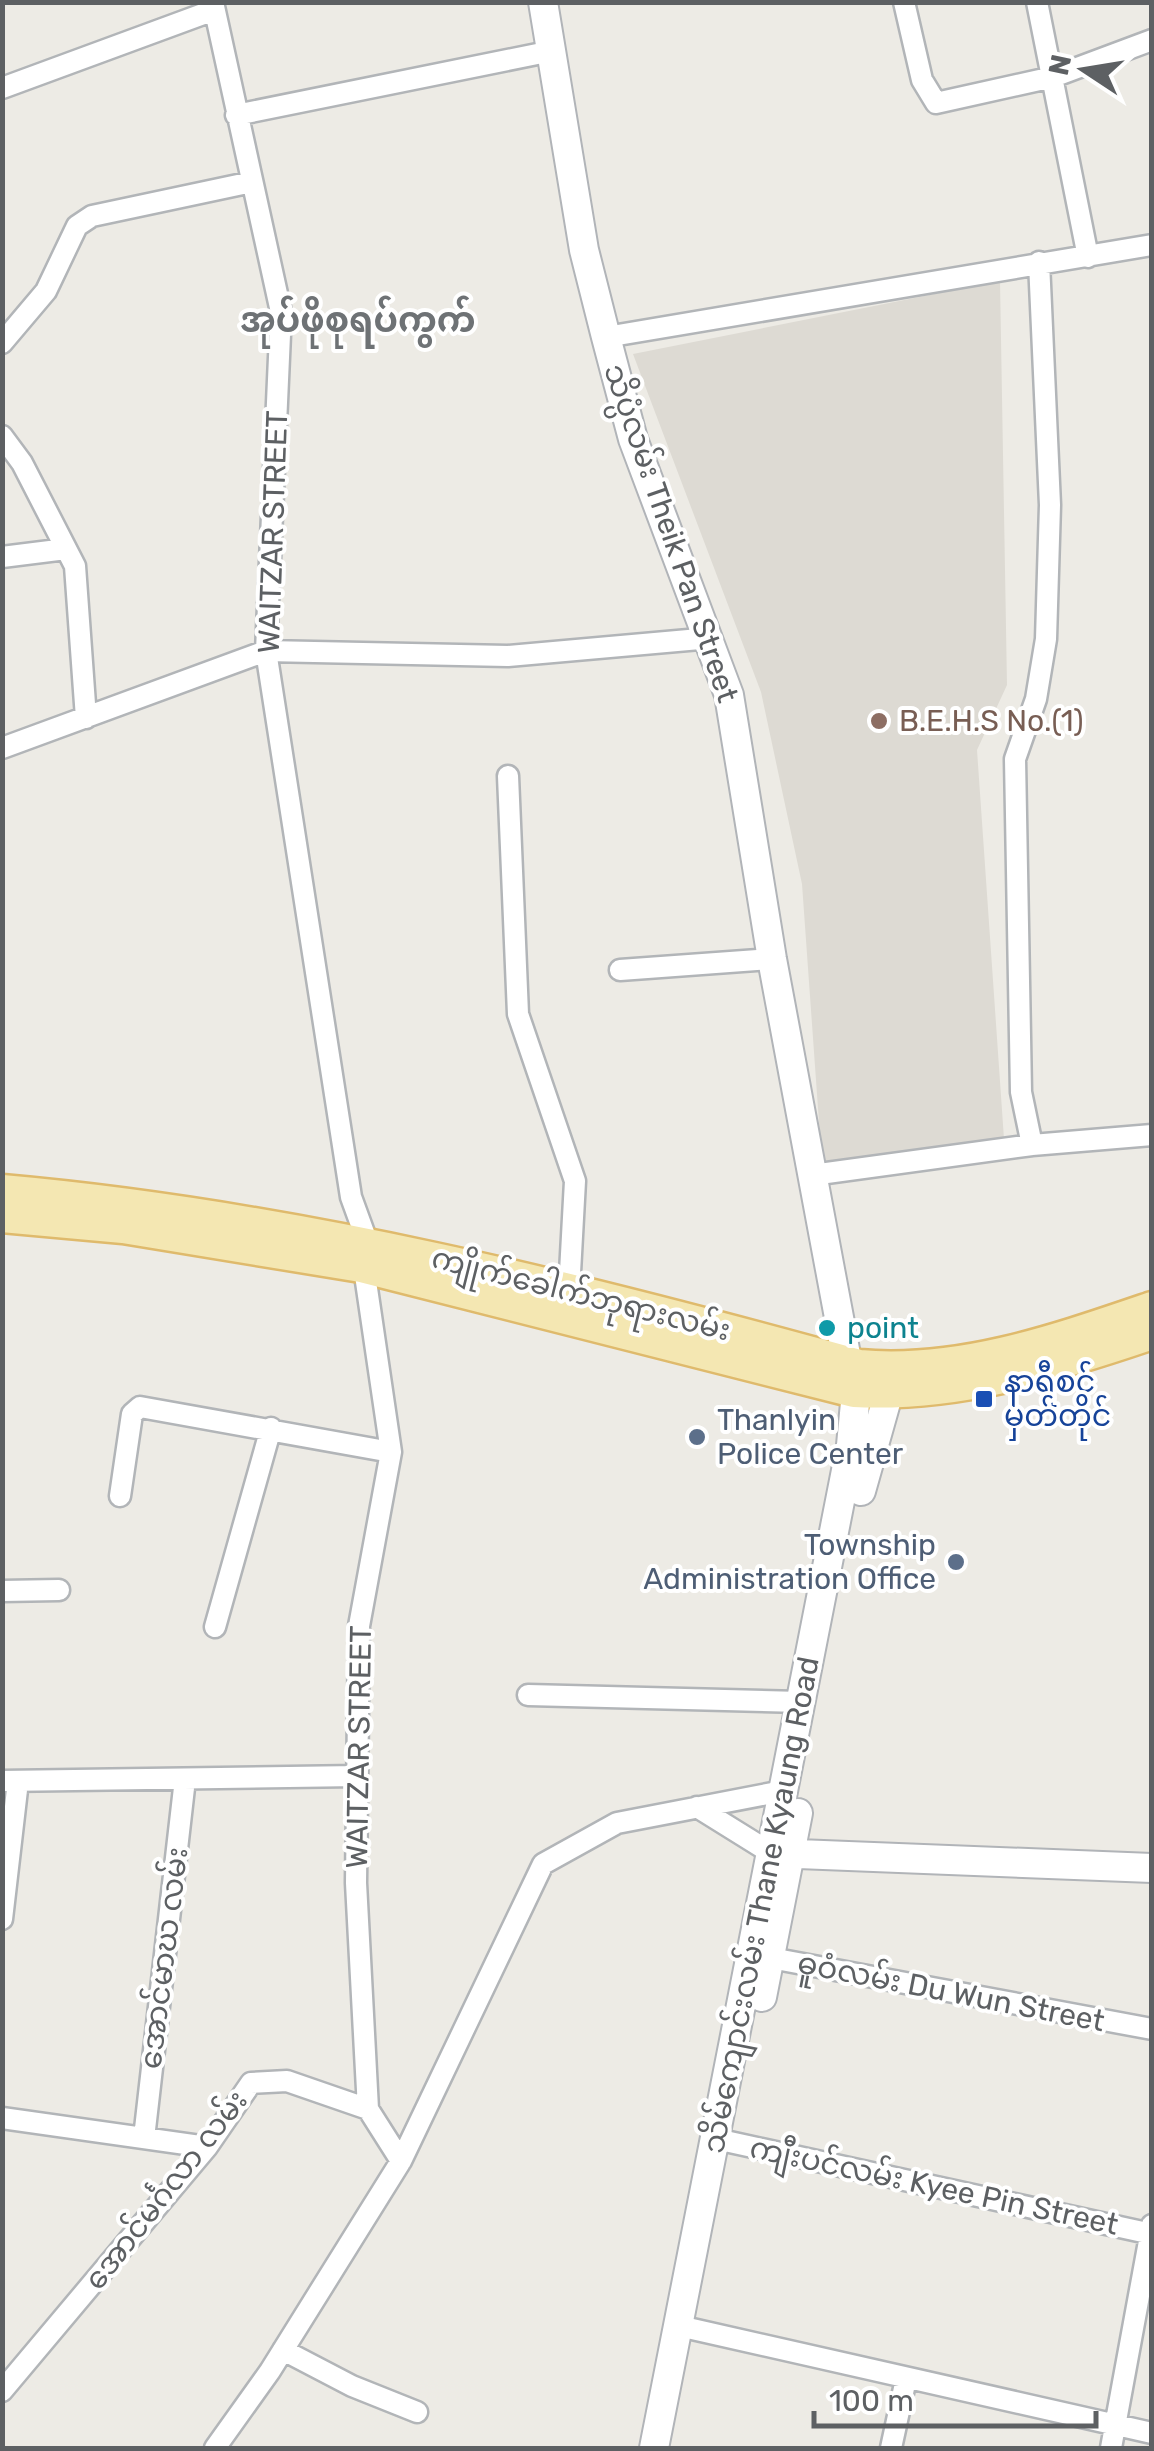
<svg xmlns="http://www.w3.org/2000/svg" width="1154" height="2451" viewBox="0 0 1154 2451" font-family="Rubik,'Noto Sans Myanmar',sans-serif">
	<style>
		.education { fill: #dddad3 }
		.lines { fill: none; stroke-linecap: round; stroke-linejoin: round }
		.street-casing { stroke: #b2b5b8; stroke-width: 25 }
		.secondary-casing { stroke: #b1b4b8; stroke-width: 32 }
		.primary-casing { stroke: #dfba6c; stroke-width: 35 }
		.street { stroke: #fff; stroke-width: 20 }
		.secondary { stroke: #fff; stroke-width: 28 }
		.primary { stroke: #f4e7b2; stroke-width: 30 }
		.education-dot { fill: #8d6e63; stroke: #fff; stroke-width: 4 }
		.culture-dot { fill: #0f9aa8; stroke: #fff; stroke-width: 4 }
		.transit-dot { fill: #1a4fb4; stroke: #fff; stroke-width: 4 }
		.service-dot { fill: #5c6f8a; stroke: #fff; stroke-width: 4 }
		.labels { text-anchor: middle; stroke-width: 8; stroke-linejoin: round; paint-order: stroke }
		.street-label { font-size: 30px; fill: #5d6063; stroke: #fff }
		.education-label { font-size: 30px; fill: #785e54; stroke: #fff; text-anchor: start }
		.culture-label { font-size: 30px; fill: #0d838f; stroke: #fff; text-anchor: start }
		.transit-label { font-size: 30px; fill: #164399; stroke: #fff; text-anchor: start }
		.service-label { font-size: 30px; fill: #4e5e75; stroke: #fff; text-anchor: start }
		.quarter-label { font-size: 35px; font-weight: bold; fill: #6e7275; stroke: #fff }
	</style>
	<rect width="100%" height="100%" fill="#edebe5"/>
	<path class="education" d="M 1000,281 L 1007,685 L 977,750 L 1004,1139 L 822,1164 L 802,884 L 761,692 L 633,354 Z"/>
	<g class="lines">
		<defs>
			<path id="street" d="M 213,2 L 281,312 L 266,651 L 351,1197 L 367,1241
				M 904,2 L 922,80 L 936,103 L 1053,77 L 1152,40
				M 1037,2 L 1088,257
				M 2,88 L 214,10
				M 236,115 L 552,51
				M 606,337 L 1152,245
				M 2,343 L 46,291 L 77,226 L 92,216 L 252,182
				M 2,436 L 22,463 L 75,566 L 86,718
				M 2,557 L 66,549
				M 2,748 L 266,651 L 508,656 L 711,638
				M 508,776 L 518,1014 L 575,1181 L 569,1291
				M 620,970 L 772,959
				M 1032,1145 L 1021,1092 L 1015,759 L 1036,699 L 1046,639 L 1050,505 L 1039,262
				M 812,1175 L 1032,1145 L 1152,1135
				M 364,1268 L 391,1452 L 359,1626 L 356,1883 L 368,2109 L 401,2161
				M 120,1496 L 132,1414 L 140,1407 L 391,1452
				M 2,1591 L 59,1590
				M 215,1627 L 271,1428
				M 528,1695 L 801,1702
				M 2,1781 L 357,1776
				M 697,1807 L 771,1853
				M 2,1919 L 18,1781
				M 760,1956 L 1152,2029
				M 2,2118 L 207,2147
				M 144,2138 L 185,1779
				M 716,2139 L 1152,2234
				M 679,2326 L 1152,2433
				M 283,2350 L 352,2386 L 417,2412
				M 2,2391 L 207,2147 L 251,2083 L 287,2081 L 368,2109
				M 215,2448 L 270,2371 L 401,2161 L 543,1864 L 617,1823 L 783,1791
				M 891,2448 L 906,2379
				M 1111,2448 L 1152,2225"/>
			<path id="secondary" d="M 543,2 L 584,250 L 606,337 L 633,439 L 729,695 L 772,959 L 855,1403 L 851,1445 L 654,2448
				M 861,1491 L 894,1374
				M 773,1853 L 1152,1868
				M 762,1997 L 798,1813"/>
			<path id="primary" d="M 2,1190 C 295,1216 577,1287 859,1365 C 960,1374 1058,1339 1152,1307
				M 2,1217 L 123,1228 L 361,1267 L 854,1392 C 958,1397 1055,1367 1152,1334"/>
		</defs>
		<use href="#street" class="street-casing"/>
		<use href="#secondary" class="secondary-casing"/>
		<use href="#primary" class="primary-casing"/>
		<use href="#street" class="street"/>
		<use href="#secondary" class="secondary"/>
		<use href="#primary" class="primary"/>
	</g>
	<circle class="education-dot" cx="879" cy="721" r="10"/>
	<circle class="culture-dot" cx="827" cy="1328" r="10"/>
	<rect class="transit-dot" x="974" y="1389" width="20" height="20" rx="5"/>
	<g class="service-dot">
		<circle cx="697" cy="1437" r="10"/>
		<circle cx="956" cy="1562" r="10"/>
	</g>
	<g class="labels">
		<g class="street-label">
			<text transform="translate(273 532) rotate(-88)" y="10">WAITZAR STREET</text>
			<text transform="translate(671 533) rotate(71)" y="10">သိပ္ပံလမ်း Theik Pan Street</text>
			<text transform="translate(581 1294) rotate(14)" y="10">ကျိုက်ခေါက်ဘုရားလမ်း</text>
			<text transform="translate(359 1747) rotate(-89)" y="10">WAITZAR STREET</text>
			<text transform="translate(761 1905) rotate(-79)" y="10">သိမ်ကျောင်းလမ်း Thane Kyaung Road</text>
			<text transform="translate(164 1958) rotate(-83)" y="10">အောင်မာဃ လမ်း</text>
			<text transform="translate(951 1992) rotate(11)" y="10">ဓူဝံလမ်း Du Wun Street</text>
			<text transform="translate(934 2186) rotate(12)" y="10">ကျီးပင်လမ်း Kyee Pin Street</text>
			<text transform="translate(166 2190) rotate(-52)" y="10">အောင်မင်္ဂလာ လမ်း</text>
		</g>
		<g class="education-label">
			<text x="899" y="731">B.E.H.S No.(1)</text>
		</g>
		<g class="culture-label">
			<text x="847" y="1338">point</text>
		</g>
		<g class="transit-label">
			<text x="1004" y="1392">နာရီစင်<tspan x="1004" dy="34">မှတ်တိုင်</tspan></text>
		</g>
		<g class="service-label">
			<text x="717" y="1430">Thanlyin<tspan x="717" dy="34">Police Center</tspan></text>
			<text x="936" y="1555" text-anchor="end">Township<tspan x="936" dy="34">Administration Office</tspan></text>
		</g>
		<g class="quarter-label">
			<text x="358" y="332">အုပ်ဖိုစုရပ်ကွက်</text>
		</g>
	</g>
	<rect width="1154" height="2451" fill="none" stroke="#5d6063" stroke-width="10"/>
	<g transform="translate(1084 70) rotate(282)" stroke="#ffffff" stroke-width="8" paint-order="stroke">
	<path d="M0-8L18 38L0 25L-18 38Z" fill="#5d6063"/>
	<text y="-15" font-size="28" font-weight="bold" text-anchor="middle" fill="#5d6063">N</text>
	</g>
	<path d="M814 2411v15h282v-15" fill="none" stroke="#5d6063" stroke-width="5"/>
	<text x="829" y="2411" font-size="30" fill="#5d6063" stroke="#ffffff" stroke-width="8" paint-order="stroke">100 m</text>
</svg>
